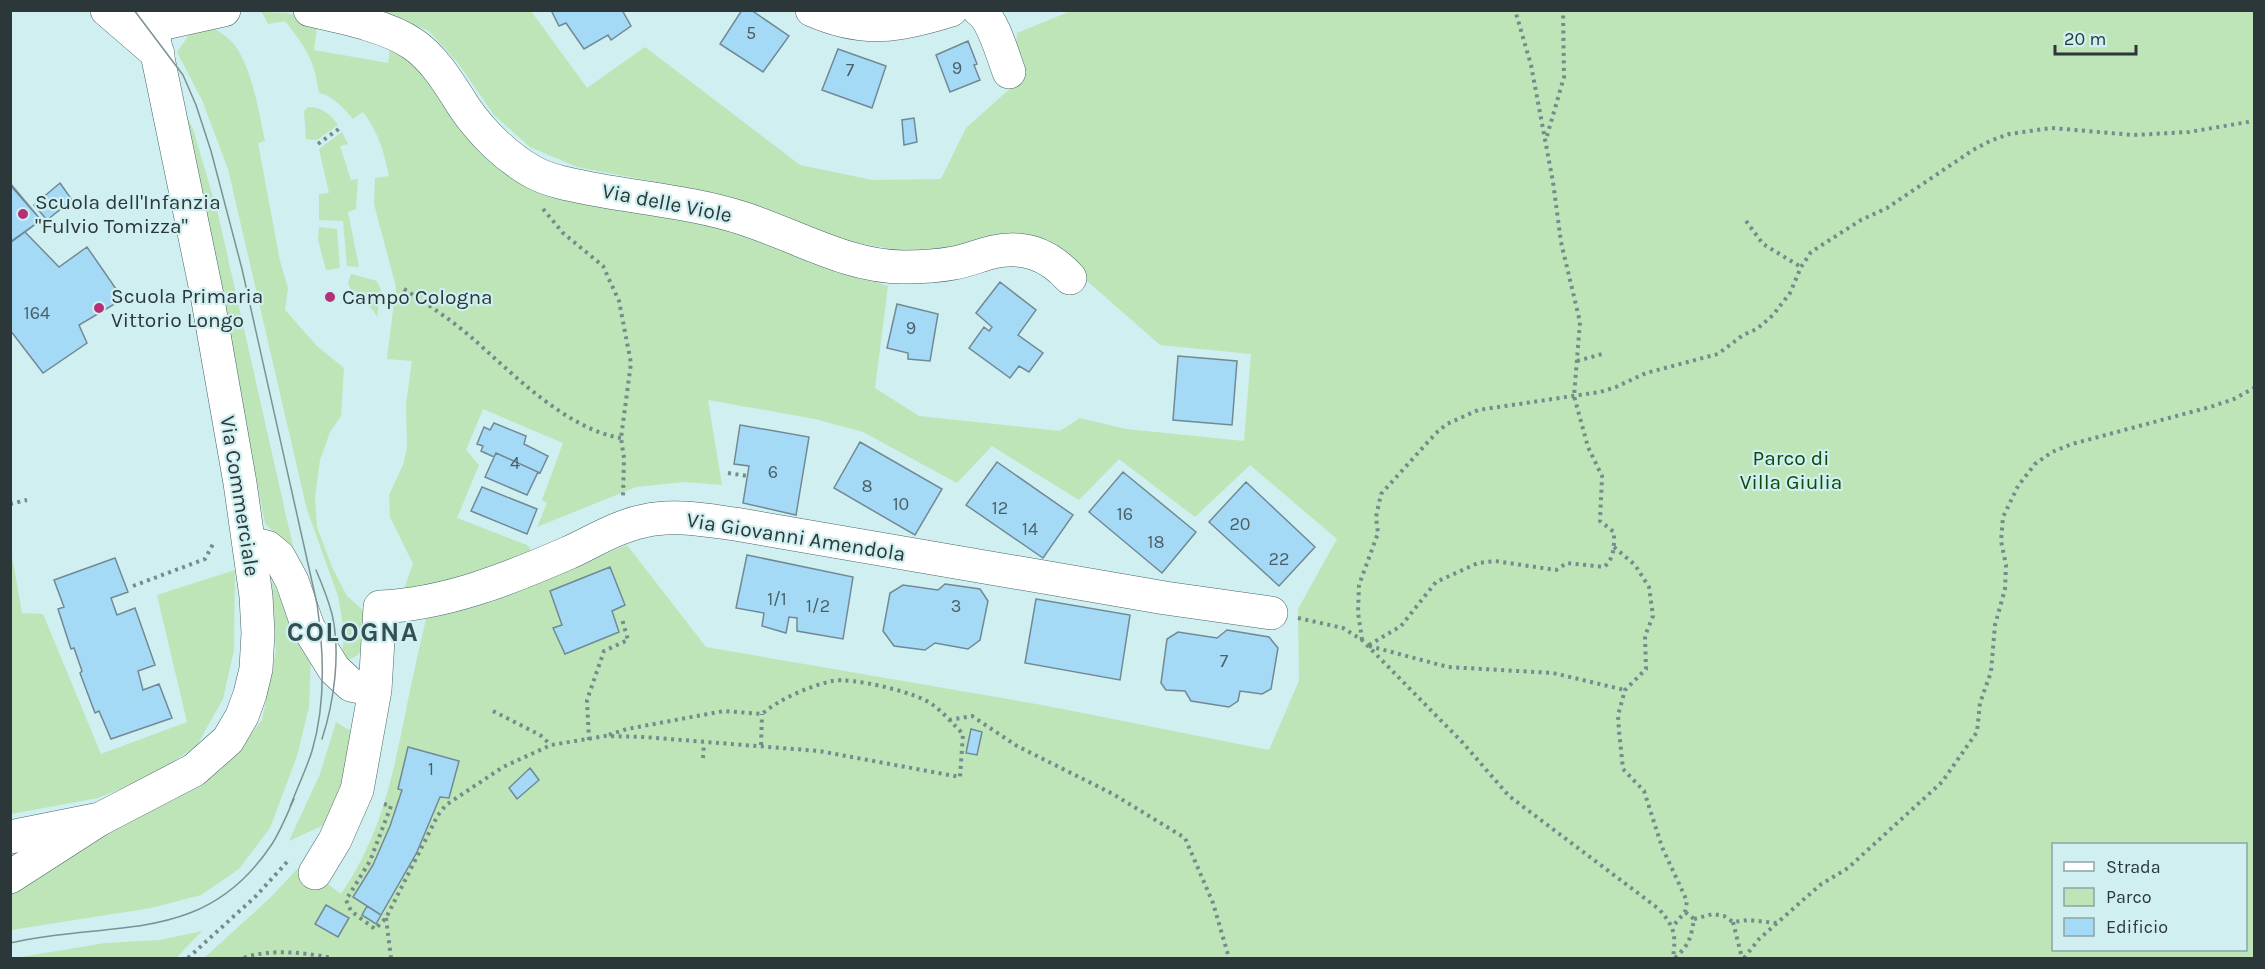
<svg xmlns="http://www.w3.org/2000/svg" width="2265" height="969" viewBox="0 0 2265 969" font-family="Karla,sans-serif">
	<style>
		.green { fill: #bde5b8; fill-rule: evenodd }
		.building { fill: #a5daf6; stroke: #718995; stroke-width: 1.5 }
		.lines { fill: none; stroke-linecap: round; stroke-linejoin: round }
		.minor-casing { stroke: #486466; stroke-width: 34 }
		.secondary-casing { stroke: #486466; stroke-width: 34 }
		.path { stroke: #758b8c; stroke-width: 4; stroke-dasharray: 3 4.5; stroke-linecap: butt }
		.minor { stroke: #fff; stroke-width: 33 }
		.secondary { stroke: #fff; stroke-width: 33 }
		.tram { stroke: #7b9192; stroke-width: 1.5 }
		.poi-dot { fill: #b53177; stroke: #cfeff1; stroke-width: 2 }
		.labels { text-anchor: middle; stroke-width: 4.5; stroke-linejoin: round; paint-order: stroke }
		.number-label { font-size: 18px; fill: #4a6068 }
		.poi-label { font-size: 21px; fill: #2b3738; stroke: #cfeff1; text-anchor: start }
		.street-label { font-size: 21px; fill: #2b3738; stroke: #cfeff1 }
		.park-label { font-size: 21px; fill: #0c4a05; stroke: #cfeff1 }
		.district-label { font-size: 27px; font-weight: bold; letter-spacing: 1.5px; fill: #334f51; stroke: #cfeff1 }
	</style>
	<rect width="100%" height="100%" fill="#cfeff1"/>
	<path class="green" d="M 381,11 L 531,11 L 587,88 L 645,47 L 800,165 L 872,180 L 941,179 L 966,128 L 1013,86 L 1017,33 L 1071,11 L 2254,11 L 2254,958 L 204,958 L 271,897 L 302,864 L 341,894 C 382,834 393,775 407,705 C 413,675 420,645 427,615 L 518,590 L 627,545 L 706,647 L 1042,705 L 1269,750 L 1299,681 L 1298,609 L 1337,539 L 1250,465 L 1195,517 L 1119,459 L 1079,500 L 992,446 L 957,483 L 863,432 L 815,419 L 708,400 L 722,485 L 684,482 L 636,487 L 537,527 L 547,503 L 542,500 L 563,443 L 483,409 L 466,450 L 479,465 L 457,518 L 529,546 L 532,555 L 492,570 L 403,592 L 413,564 L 390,517 L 389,495 L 403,465 L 407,448 L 406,404 L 412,361 L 387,359 L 396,287 L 374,204 L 375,178 L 389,176 C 384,152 378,131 363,112 L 353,119 C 343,108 334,96 319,93 C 314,58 306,48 285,21 L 268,24 L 262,12 L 286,13 L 318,20 L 314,50 L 388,63 L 392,37 L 503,160 L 776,238 L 808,262 L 888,286 L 875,388 L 919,416 L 1060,431 L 1080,418 L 1126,429 L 1244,441 L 1251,354 L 1160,345 L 1086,280 L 1035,241 L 993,241 L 907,252 L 842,240 L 746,205 L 677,186 L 577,167 L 530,147 L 494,115 L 458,63 L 429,31 ZM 2054,844 L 2246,844 L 2246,950 L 2054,950 Z
		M 209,26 C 216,30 224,34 229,39 C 251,59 259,113 265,141 L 258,143 L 280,261 L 288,288 L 285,310 L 317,346 L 344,368 L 341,416 L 330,432 L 320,460 L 315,497 L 317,527 L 332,567 L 347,596 L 365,612 C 364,631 370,661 342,659 L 344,631 L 338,596 L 307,510 L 228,169 L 202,100 L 177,52 L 189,35 Z
		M 308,107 C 322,107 330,114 338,125 L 317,140 L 306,139 L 304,111 Z
		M 187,117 L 193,129 L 218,214 L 297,564 L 283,539 L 265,524 Z
		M 342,132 L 348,144 L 340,146 L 351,180 L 358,179 L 356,209 L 348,212 L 359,267 L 347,266 L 343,221 L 319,220 L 319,194 L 329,193 L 319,149 Z
		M 319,227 L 337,229 L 340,268 L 326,270 L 318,240 Z
		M 351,274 L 377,281 L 381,290 L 377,317 L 373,310 L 350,288 L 348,283 Z
		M 10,545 L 22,613 L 43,614 L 101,754 L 187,722 L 157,595 L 235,570 L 234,650 L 223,699 L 197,745 L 156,774 L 98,798 L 11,814 Z
		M 272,581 L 296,632 L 311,655 L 309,707 L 297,756 L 270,828 L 239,869 L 201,895 L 151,908 L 11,930 L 11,895 L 129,820 L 179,795 L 231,760 L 262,720 L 276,651 Z
		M 336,722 L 357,735 L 347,780 L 326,824 L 289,841 L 320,774 Z
		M 202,931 L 176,958 L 15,958 L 105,943 L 160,940 Z"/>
	<path class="building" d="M 551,10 L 622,10 L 631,26 L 611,40 L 608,35 L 584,49 L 566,23 L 559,26 Z
		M 742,10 L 751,10 L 789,36 L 763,72 L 720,44 Z
		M 968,41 L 977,64 L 974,65 L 980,80 L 950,92 L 936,55 Z
		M 838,49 L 886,66 L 872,108 L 822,90 Z
		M 914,118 L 917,142 L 904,145 L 902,120 Z
		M 10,183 L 41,220 L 10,243 Z
		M 60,183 L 72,200 L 47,220 L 34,205 Z
		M 10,185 L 41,220 L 10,242 Z
		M 25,232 L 59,267 L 87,247 L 123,299 L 79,325 L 87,343 L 43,373 L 10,330 L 10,243 Z
		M 1000,282 L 1036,310 L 1018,335 L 1043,353 L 1029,372 L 1019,366 L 1010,378 L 969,348 L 984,327 L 989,331 L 992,327 L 976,313 Z
		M 897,304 L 938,314 L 930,361 L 908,359 L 908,353 L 887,348 Z
		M 1178,356 L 1237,361 L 1232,425 L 1173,420 Z
		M 494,423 L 526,436 L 524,444 L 548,456 L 540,473 L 496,453 L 494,457 L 481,451 L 483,446 L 477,444 L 484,427 L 490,430 Z
		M 740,425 L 809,437 L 796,515 L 743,503 L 749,466 L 734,464 Z
		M 860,442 L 942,489 L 915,535 L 834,488 Z
		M 496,453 L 538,472 L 527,495 L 485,477 Z
		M 997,462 L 1073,515 L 1043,558 L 966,505 Z
		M 1123,472 L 1196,532 L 1162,573 L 1089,512 Z
		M 1246,482 L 1315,547 L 1279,586 L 1209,522 Z
		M 482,487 L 537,509 L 527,534 L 471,511 Z
		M 747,555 L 853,577 L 843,639 L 797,631 L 797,618 L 789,617 L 786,633 L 762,626 L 764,613 L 736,608 Z
		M 115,558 L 128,592 L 111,598 L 117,615 L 135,608 L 155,665 L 138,671 L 143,690 L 159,684 L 172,718 L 111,739 L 99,711 L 95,713 L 80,673 L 82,671 L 74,648 L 71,649 L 58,609 L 64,607 L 54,580 Z
		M 610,567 L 625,605 L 612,611 L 619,632 L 565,654 L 553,628 L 562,625 L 550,591 Z
		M 945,584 L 980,589 L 988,601 L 980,640 L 968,649 L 935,643 L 925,650 L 894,646 L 883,631 L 890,593 L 903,585 L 938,590 Z
		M 1036,599 L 1130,615 L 1120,680 L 1025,663 Z
		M 1227,630 L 1269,637 L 1278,648 L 1271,689 L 1262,694 L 1240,691 L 1238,701 L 1229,707 L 1191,701 L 1185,691 L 1166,690 L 1161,683 L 1167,639 L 1178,632 L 1217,638 Z
		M 971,729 L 982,732 L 977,755 L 966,753 Z
		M 408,747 L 459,761 L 449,798 L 440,797 L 417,852 L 381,915 L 353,897 L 373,865 L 390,826 L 402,790 L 398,789 Z
		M 530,768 L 539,780 L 517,799 L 509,788 Z
		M 326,905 L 349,918 L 338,937 L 315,924 Z
		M 367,906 L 381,915 L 376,924 L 362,915 Z"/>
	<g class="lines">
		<defs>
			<path id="minor" d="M 107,10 L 158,54
				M 310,10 C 341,17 387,26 413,44 C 435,59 450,85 464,107 C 481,132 506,157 533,172 C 551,182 577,186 598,190 C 647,199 696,203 745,219 C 797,236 848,267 904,267 C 920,267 938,266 954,263 C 967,261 980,255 993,252 C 1024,245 1049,255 1070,278
				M 812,10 C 864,33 900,26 951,10
				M 979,10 C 993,19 1003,56 1009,72
				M 152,26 L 224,10
				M 249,543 L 267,547 L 279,557 L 292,581 L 308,627 L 334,669 L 351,685 L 375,690
				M 315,873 L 335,840 L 357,790 L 375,690 L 380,607 C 446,604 508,579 568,553 C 592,542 618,526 644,521 C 673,514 705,520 735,524 L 1165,598 L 1271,613
				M 10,877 L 100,819"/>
			<path id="secondary" d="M 10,837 L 100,819 L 194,770 L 228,740 L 242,716 L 250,694 L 256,669 L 258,633 L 256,596 L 240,483 L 207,295 L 148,10"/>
		</defs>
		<use href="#minor" class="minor-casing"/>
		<use href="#secondary" class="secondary-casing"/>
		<path class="path" d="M 1547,136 L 1564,77 L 1563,10
			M 318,144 L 340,128
			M 543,209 L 563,233 L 603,266 L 619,301 L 631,363 L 621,438 L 624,458 L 623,497
			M 1746,221 L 1763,244 L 1801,267
			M 404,289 C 427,304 450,319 471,337 C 512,373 566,429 621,438
			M 1577,361 L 1602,354
			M 728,473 L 747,476
			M 10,504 L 27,500
			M 1614,547 L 1635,565 L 1649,587 L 1653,616 L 1645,636 L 1646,669 L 1625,690 L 1618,715 L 1619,731 L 1623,769 L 1644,791 L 1662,847 L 1687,901 L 1685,912 L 1673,926
			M 133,586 L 205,559 L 213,544
			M 1298,618 L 1343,628 L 1362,640 L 1463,743 L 1509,796 L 1659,909 C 1675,928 1676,934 1673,958
			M 1362,640 L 1358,612 L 1359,585 L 1378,533 L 1376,517 L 1381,494 L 1436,433 L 1447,424 L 1478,410 L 1600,392 L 1616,387 L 1646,373 L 1718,354 L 1743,335 L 1757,329 L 1773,315 L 1790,293 L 1801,267 L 1811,252 L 1861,220 L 1887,208 L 1973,150 L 1990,141 L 2009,134 L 2051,128 L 2134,135 L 2189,132 L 2254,121
			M 1369,645 L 1401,626 L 1436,582 L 1478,563 L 1495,561 L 1556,570 L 1567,563 L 1604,567 C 1615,558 1614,545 1614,532 L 1600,521 L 1602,476 L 1588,447 L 1574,396 L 1580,322 L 1561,242 L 1553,182 L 1531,65 L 1515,10
			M 1369,646 L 1448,667 L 1553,673 L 1625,690
			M 493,711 L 540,735 L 551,745
			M 949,720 L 972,716 L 1017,746 L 1113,794 L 1185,838 L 1213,903 L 1229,958
			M 589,740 L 587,700 L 604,651 L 628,640 L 622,619
			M 761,745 L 762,714
			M 703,758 L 704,743
			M 384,804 L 391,806 L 370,861 L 346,900 L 351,911 L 375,929 L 386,918 L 438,815 L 446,805 L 503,767 L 551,745 L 605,736 L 644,737 L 819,751 L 960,777 L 963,734 C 953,724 944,713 933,705 C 917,692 851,677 832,681 C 809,686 778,700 762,714 L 724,711 L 627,729 L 605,736
			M 386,918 L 391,958
			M 1694,919 L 1713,914 L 1724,916 L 1733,922 L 1748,920 L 1777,923
			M 1733,922 L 1742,958
			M 188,958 L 256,896 L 287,862
			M 244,958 C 271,948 305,953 333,958
			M 1675,958 C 1689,945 1691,938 1694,919 L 1685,912
			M 1744,958 L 1759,939 L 1820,885 L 1848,868 L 1942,782 L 1977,732 L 1980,703 L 1991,672 L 1995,625 L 2005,589 L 2006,565 L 2001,541 L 2003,517 L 2018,486 L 2035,464 L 2052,452 L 2072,444 L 2210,407 L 2234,399 L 2254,388"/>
		<use href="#minor" class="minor"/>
		<use href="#secondary" class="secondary"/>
		<path class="tram" d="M 134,10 L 183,75 L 196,105 L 211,151 L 242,269 L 317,604 C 324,652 326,704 312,751 C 306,770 297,788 290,807
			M 316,570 C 322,584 328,599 332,614 C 341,653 334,702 322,739
			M 10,943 C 114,919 204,947 272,844 C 281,830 287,814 294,799"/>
	</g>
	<g class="poi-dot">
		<circle cx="23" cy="214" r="6"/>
		<circle cx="330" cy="297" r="6"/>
		<circle cx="99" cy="308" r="6"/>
	</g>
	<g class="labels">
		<g class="number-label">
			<text x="751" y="39">5</text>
			<text x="957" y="74">9</text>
			<text x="850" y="76">7</text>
			<text x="37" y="319">164</text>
			<text x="911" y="334">9</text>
			<text x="515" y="469">4</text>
			<text x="773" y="478">6</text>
			<text x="867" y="492">8</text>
			<text x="901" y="510">10</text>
			<text x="1000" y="514">12</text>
			<text x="1125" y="520">16</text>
			<text x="1240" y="530">20</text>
			<text x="1030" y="535">14</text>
			<text x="1156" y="548">18</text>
			<text x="1279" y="565">22</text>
			<text x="777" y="605">1/1</text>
			<text x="818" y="612">1/2</text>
			<text x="956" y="612">3</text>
			<text x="1224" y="667">7</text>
			<text x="431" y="775">1</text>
		</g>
		<g class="poi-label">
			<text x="35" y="209">Scuola dell'Infanzia<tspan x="35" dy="24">"Fulvio Tomizza"</tspan></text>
			<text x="111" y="303">Scuola Primaria<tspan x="111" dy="24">Vittorio Longo</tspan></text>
			<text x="342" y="304">Campo Cologna</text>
		</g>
		<g class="street-label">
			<text transform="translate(667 203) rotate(11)" y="7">Via delle Viole</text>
			<text transform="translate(240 496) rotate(81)" y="7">Via Commerciale</text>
			<text transform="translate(796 537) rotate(9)" y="7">Via Giovanni Amendola</text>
		</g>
		<g class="park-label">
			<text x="1791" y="465">Parco di<tspan x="1791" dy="24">Villa Giulia</tspan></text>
		</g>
		<g class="district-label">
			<text x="353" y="641">COLOGNA</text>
		</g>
	</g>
	<rect width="2265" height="969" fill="none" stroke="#2b3738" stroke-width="24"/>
	<rect x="2052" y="843" width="195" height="108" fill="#cfeff1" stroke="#8da5a7" stroke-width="1.5"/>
	<rect x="2064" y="862" width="30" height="9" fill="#ffffff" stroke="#8da5a7" stroke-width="1.5"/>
	<text x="2106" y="873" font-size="18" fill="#2b3738">Strada</text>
	<rect x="2064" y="888" width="30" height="18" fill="#bde5b8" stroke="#8da5a7" stroke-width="1.5"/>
	<text x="2106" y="903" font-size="18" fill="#2b3738">Parco</text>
	<rect x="2064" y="918" width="30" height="18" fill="#a5daf6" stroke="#8da5a7" stroke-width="1.5"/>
	<text x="2106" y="933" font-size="18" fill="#2b3738">Edificio</text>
	<path d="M2055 45v9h81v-9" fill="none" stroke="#2b3738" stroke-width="3"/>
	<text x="2064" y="45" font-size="18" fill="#2b3738" stroke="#cfeff1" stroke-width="4.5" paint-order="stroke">20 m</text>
</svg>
